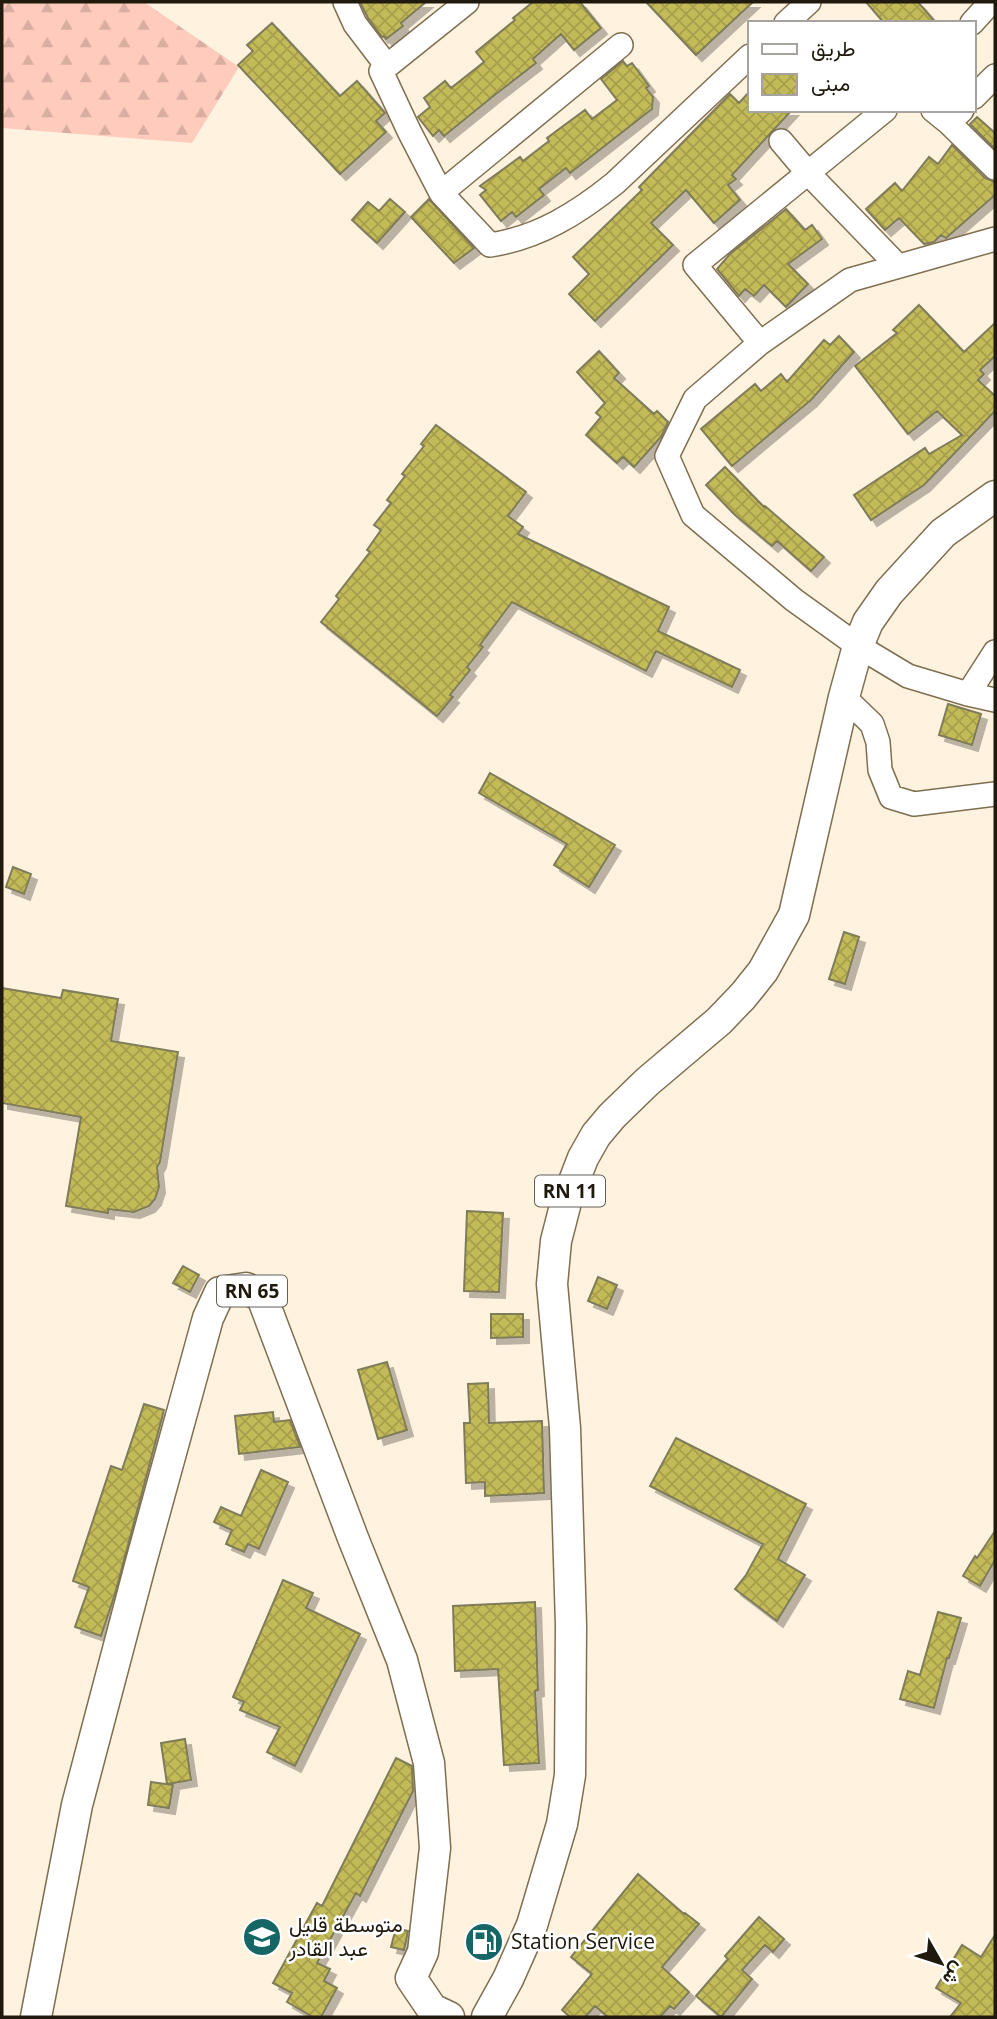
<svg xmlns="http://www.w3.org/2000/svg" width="997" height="2019" viewBox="0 0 997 2019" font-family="'Open Sans',Vazirmatn,sans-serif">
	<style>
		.forest { fill: url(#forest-firs) }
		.building { fill: url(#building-cross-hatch); stroke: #7f7c5a; stroke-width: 2; filter: url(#shadow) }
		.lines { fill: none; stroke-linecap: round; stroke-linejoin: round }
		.minor-casing { stroke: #7f6e50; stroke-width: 26 }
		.major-casing { stroke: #7f6e50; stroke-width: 33 }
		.minor { stroke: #fff; stroke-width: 23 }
		.major { stroke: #fff; stroke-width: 30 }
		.labels { text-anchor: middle; stroke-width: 5; stroke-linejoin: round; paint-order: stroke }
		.shield { fill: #fff; stroke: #635e56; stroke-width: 2 }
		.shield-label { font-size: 19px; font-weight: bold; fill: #20190d }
		.poi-label { font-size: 21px; fill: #20190d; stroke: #fff; text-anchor: start }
	</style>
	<defs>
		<pattern id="forest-firs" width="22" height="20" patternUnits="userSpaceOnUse" patternTransform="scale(1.75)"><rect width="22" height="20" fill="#fecbbd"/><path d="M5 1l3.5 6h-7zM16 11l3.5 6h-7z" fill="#d9aea1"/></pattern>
		<pattern id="building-cross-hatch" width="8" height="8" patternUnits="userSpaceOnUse" patternTransform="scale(1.75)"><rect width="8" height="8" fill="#c3ba59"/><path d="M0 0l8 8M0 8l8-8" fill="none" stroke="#a79f4c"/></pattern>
		<filter id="shadow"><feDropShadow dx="6" dy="6" stdDeviation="0" flood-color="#0004"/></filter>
	</defs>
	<rect width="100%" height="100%" fill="#fff3df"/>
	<path class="forest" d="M 2,2 L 144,2 L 239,67 L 192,143 L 2,128 Z"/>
	<path class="building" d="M 360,2 L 426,2 L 401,23 L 403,26 L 386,39 L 384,36 L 382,37 L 368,18 Z
		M 533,2 L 580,2 L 601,28 L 574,50 L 561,34 L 533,59 L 536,63 L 496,94 L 444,136 L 439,130 L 433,136 L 418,117 L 430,107 L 424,98 L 445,81 L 451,88 L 484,62 L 476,52 L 515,20 L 513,18 Z
		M 646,2 L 753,2 L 696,55 Z
		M 866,2 L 918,2 L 936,23 L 884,23 Z
		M 272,23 L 340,96 L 357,81 L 385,113 L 376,121 L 386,132 L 340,174 L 238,65 L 253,51 L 247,45 Z
		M 623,61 L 627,66 L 632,63 L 649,86 L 646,88 L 653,97 L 652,109 L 570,173 L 566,168 L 539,189 L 544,195 L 516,217 L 512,212 L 501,221 L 480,195 L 486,190 L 480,186 L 520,157 L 523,161 L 549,141 L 547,138 L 585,110 L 592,119 L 617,100 L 601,79 Z
		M 750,91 L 750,110 L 792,110 L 732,175 L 736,179 L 728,185 L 740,200 L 714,223 L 686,190 L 651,223 L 673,245 L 595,321 L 569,294 L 589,274 L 573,257 L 642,190 L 639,187 L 730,94 L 739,103 Z
		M 977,117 L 995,133 L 995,149 L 970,124 Z
		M 952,145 L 985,178 L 995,182 L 995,195 L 946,238 L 941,235 L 934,242 L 924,244 L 899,218 L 885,230 L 866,209 L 895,183 L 902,191 L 929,157 L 938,164 Z
		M 390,199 L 405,212 L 377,243 L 352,220 L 368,202 L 379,211 Z
		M 429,199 L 474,248 L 454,263 L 411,217 Z
		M 786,209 L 805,230 L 812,225 L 822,239 L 788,264 L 808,284 L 786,307 L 764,285 L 754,296 L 745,289 L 739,296 L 717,269 L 730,254 Z
		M 919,305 L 964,352 L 995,323 L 995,356 L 980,370 L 984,374 L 978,380 L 995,396 L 995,411 L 924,485 L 871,520 L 854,495 L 925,448 L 929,454 L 962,435 L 937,411 L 908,434 L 855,366 L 897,333 L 893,330 Z
		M 839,336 L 854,352 L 811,400 L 732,466 L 701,429 L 755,384 L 761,391 L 781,374 L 787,382 L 824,340 L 830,345 Z
		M 599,351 L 619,373 L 614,378 L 654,414 L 657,411 L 668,422 L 661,437 L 634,467 L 623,457 L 617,463 L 586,435 L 601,417 L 596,413 L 605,403 L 577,372 Z
		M 436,425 L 526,492 L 508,516 L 523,527 L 518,534 L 669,607 L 658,631 L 740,670 L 732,687 L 656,651 L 646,671 L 512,602 L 480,645 L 483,647 L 467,667 L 470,670 L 450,695 L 453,697 L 437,716 L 321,622 L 339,599 L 336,596 L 370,552 L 367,550 L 381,530 L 374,525 L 391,503 L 387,500 L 405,476 L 402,474 L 424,446 L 421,444 Z
		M 725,467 L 764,507 L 765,506 L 824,557 L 811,571 L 777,541 L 772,546 L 734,514 L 706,485 Z
		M 948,704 L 981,714 L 972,745 L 939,735 Z
		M 490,773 L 615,845 L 589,887 L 554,865 L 567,844 L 479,793 Z
		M 13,867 L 31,874 L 24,894 L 6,887 Z
		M 844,932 L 859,937 L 845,984 L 829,979 Z
		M 2,988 L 61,998 L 63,990 L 118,999 L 111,1041 L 178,1052 L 160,1162 L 157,1167 L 159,1187 L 155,1199 L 149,1206 L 134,1212 L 108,1209 L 108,1213 L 66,1206 L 81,1117 L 2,1103 Z
		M 467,1211 L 503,1213 L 499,1292 L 464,1291 Z
		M 183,1266 L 199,1275 L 190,1292 L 173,1283 Z
		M 598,1277 L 617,1285 L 607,1309 L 588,1301 Z
		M 491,1314 L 523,1314 L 523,1337 L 491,1338 Z
		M 387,1362 L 407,1430 L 378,1439 L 358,1370 Z
		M 488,1383 L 489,1423 L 542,1421 L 544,1493 L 485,1496 L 485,1482 L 466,1483 L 464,1423 L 470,1423 L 468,1384 Z
		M 144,1404 L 164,1410 L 115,1594 L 101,1636 L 75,1627 L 89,1587 L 73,1581 L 111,1466 L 122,1470 Z
		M 273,1412 L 274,1422 L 290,1420 L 300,1447 L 239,1454 L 235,1416 Z
		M 676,1438 L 806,1504 L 778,1559 L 805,1575 L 777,1621 L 735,1589 L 746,1575 L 763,1544 L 650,1486 Z
		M 261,1470 L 288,1482 L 259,1549 L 248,1544 L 244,1552 L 226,1544 L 232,1530 L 214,1522 L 221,1507 L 241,1516 Z
		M 995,1531 L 995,1560 L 980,1586 L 963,1576 L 975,1556 L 977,1558 Z
		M 283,1580 L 313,1593 L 306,1608 L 360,1634 L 295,1766 L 267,1752 L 280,1727 L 240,1710 L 244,1702 L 233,1697 Z
		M 535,1602 L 538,1690 L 535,1691 L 539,1763 L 504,1765 L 498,1669 L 455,1671 L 453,1606 Z
		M 938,1612 L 961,1618 L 949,1658 L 947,1658 L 934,1708 L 900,1699 L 908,1671 L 920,1675 Z
		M 185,1739 L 191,1780 L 167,1784 L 161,1743 Z
		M 396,1758 L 412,1766 L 413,1791 L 360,1896 L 356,1893 L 317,1963 L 330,1969 L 324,1981 L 337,1988 L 321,2017 L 313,2017 L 287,2002 L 292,1993 L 273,1983 L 317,1903 L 322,1906 Z
		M 151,1782 L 173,1785 L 169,1808 L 148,1805 Z
		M 638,1874 L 684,1914 L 685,1913 L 699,1924 L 662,1967 L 689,1992 L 674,2009 L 670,2006 L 660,2017 L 608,2017 L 595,2006 L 585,2017 L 570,2017 L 562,2010 L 592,1974 L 571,1957 Z
		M 759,1917 L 784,1939 L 773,1952 L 765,1945 L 742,1970 L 752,1979 L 721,2017 L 696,1996 L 728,1959 L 725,1956 Z
		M 396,1928 L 408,1931 L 404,1950 L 391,1947 Z
		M 995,1935 L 995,2017 L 950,2017 L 961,2003 L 936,1988 L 962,1945 L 981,1957 Z"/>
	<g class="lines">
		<defs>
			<path id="minor" d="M 345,2 L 355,24 L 387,66
				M 467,2 L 381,71 L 409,131 L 441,193 L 490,245 C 538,238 578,213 615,183 L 750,56
				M 786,23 L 809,2
				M 972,23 L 991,2
				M 974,97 L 995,76
				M 933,110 L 949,123 L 962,110
				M 949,123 L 995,168
				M 781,141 L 808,173 L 898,266
				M 441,193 L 621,45
				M 995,239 L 850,280 L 760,343 L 695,399 L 667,456 L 693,515 L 794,600 L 858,646 L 908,676 L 968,694 L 995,700
				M 760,343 L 695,265 L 885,110
				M 968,694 L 995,652
				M 844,697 L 872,724 L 878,742 L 880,770 L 891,797 L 914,804 L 995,794"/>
			<path id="major" d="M 36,2017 L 77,1805 L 141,1562 L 208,1318 L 220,1292 L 246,1288 L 262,1297 L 353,1538 L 402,1660 L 429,1763 L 435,1848 L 423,1952 L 411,1978 L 432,2009 L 449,2017
				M 487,2017 L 508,1979 L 532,1925 L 562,1824 L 570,1775 L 571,1625 L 565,1428 L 552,1284 L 556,1241 L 566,1202 L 583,1158 L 596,1135 L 612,1116 L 647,1082 L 719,1021 L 743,996 L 763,971 L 794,915 L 844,697 L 858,646 L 868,622 L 889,592 L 943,533 L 995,496"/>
		</defs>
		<use href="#minor" class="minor-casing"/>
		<use href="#major" class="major-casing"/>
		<use href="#minor" class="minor"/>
		<use href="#major" class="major"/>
	</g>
	<defs>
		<symbol id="school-disc" viewBox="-11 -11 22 22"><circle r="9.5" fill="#176666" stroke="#fff"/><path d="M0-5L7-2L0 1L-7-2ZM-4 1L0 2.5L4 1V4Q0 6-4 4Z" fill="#fff"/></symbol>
		<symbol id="fuel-disc" viewBox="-11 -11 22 22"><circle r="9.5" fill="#176666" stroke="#fff"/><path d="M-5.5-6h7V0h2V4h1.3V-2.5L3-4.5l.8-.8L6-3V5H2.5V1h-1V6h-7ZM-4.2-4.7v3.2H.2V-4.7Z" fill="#fff"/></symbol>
	</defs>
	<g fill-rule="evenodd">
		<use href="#school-disc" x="240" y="1915" width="44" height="44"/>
		<use href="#fuel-disc" x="462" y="1920" width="44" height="44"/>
	</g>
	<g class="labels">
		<g class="shield">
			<rect x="535" y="1175.5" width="70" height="31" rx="5"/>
			<rect x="217" y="1275.5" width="70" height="31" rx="5"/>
		</g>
		<g class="shield-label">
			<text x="570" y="1198">RN 11</text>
			<text x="252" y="1298">RN 65</text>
		</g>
		<g class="poi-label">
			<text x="289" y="1932">متوسطة قليل<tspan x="289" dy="24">عبد القادر</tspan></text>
			<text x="511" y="1949">Station Service</text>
		</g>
	</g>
	<rect width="997" height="2019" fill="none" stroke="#20190d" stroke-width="7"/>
	<rect x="748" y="21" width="228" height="91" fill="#ffffff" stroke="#a6a39e" stroke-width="2"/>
	<rect x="762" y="44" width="35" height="10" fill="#ffffff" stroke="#a6a39e" stroke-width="2"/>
	<text x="811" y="56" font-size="21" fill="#20190d">طريق</text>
	<rect x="762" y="74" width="35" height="21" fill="url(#building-cross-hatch)" stroke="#a6a39e" stroke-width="2"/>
	<text x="811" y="91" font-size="21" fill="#20190d">مبنى</text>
	<g transform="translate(941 1963) rotate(129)" stroke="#ffffff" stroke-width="5" paint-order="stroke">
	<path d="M0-5L12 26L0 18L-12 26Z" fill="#20190d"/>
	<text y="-10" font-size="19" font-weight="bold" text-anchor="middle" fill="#20190d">ش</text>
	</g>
</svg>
